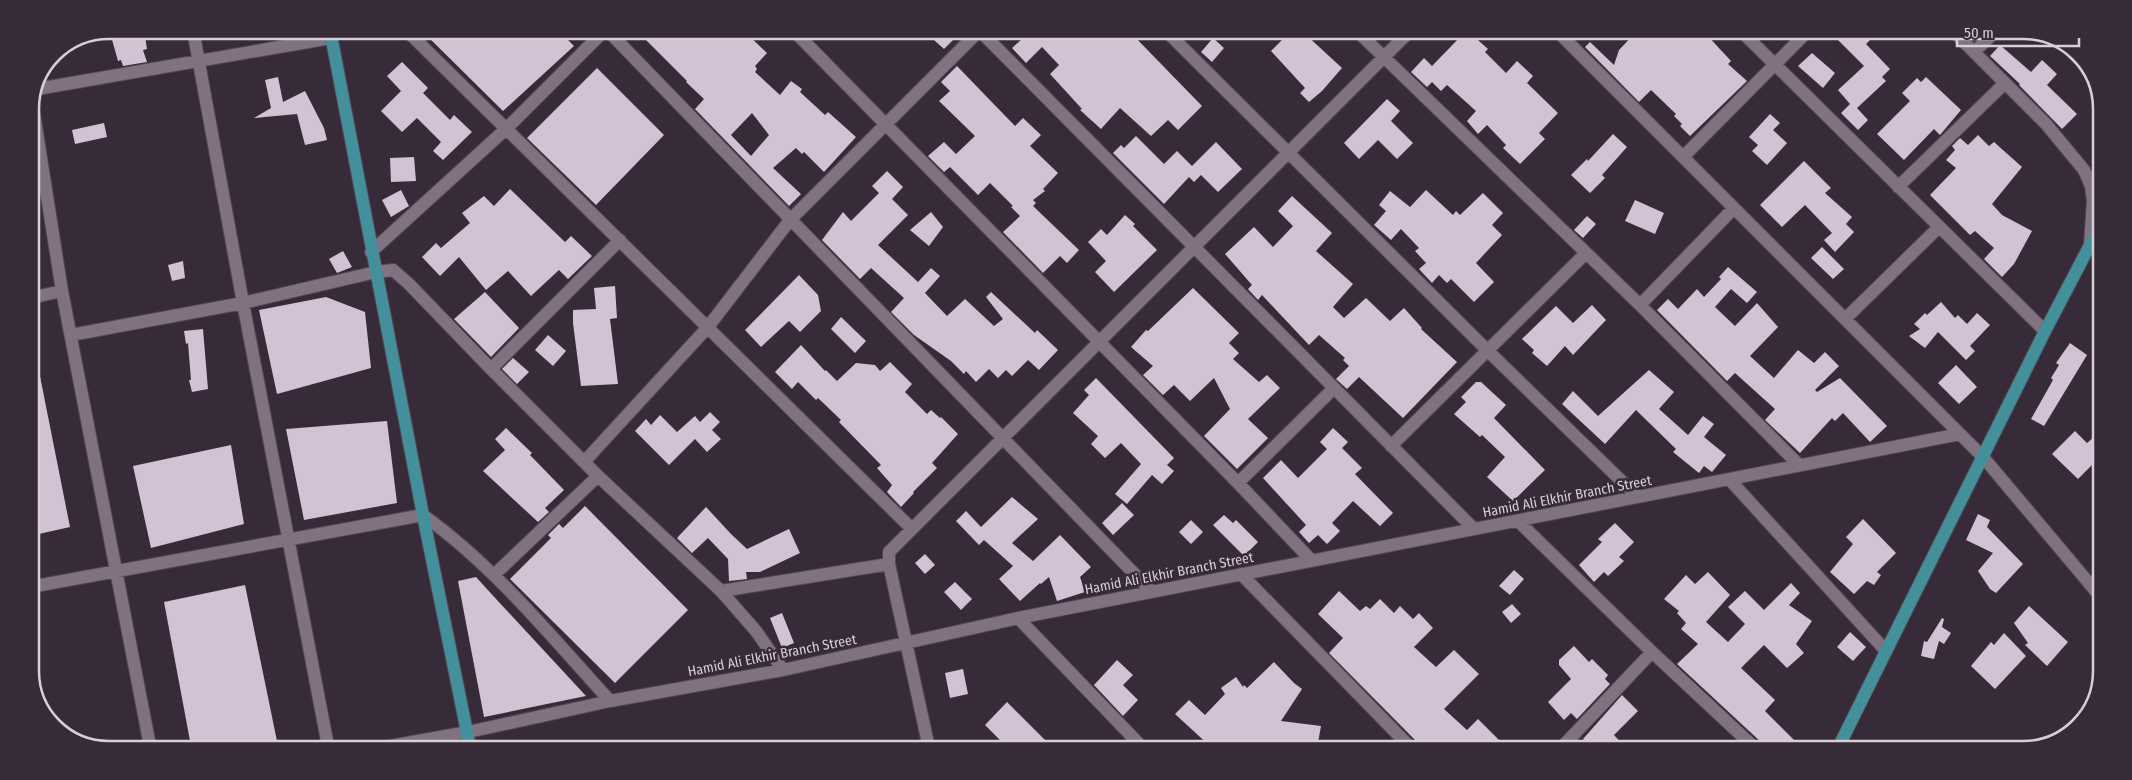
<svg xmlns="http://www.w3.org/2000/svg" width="2132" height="780" viewBox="0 0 2132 780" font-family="'Fira Sans Condensed',sans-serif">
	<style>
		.building { fill: #d3c2d3; fill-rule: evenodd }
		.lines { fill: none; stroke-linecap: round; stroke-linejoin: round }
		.minor-casing { stroke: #534853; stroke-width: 14 }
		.major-casing { stroke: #534853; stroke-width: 14 }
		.minor { stroke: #817282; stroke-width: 12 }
		.major { stroke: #448f9c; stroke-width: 12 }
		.labels { text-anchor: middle; stroke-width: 5; stroke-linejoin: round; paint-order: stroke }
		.street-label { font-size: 14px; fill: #d7ced7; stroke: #382b39 }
		.rim { fill: none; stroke: #d7ced7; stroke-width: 2.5 }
	</style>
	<rect width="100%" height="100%" fill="#382b39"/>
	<path class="building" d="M 133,30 L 144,30 L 147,49 L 143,50 L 147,62 L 123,66 L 121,60 L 118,61 L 111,36 Z
		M 422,31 L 559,31 L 574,46 L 503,111 Z
		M 650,31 L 744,31 L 767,53 L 755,66 L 757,69 L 755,72 L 780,95 L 791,81 L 802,89 L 800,92 L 825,115 L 828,112 L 856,137 L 824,172 L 804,152 L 802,154 L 796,148 L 773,168 L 801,194 L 789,206 L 695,109 L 704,99 L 686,82 L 687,81 L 644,38 ZM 752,113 L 769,135 L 751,156 L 731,135 Z
		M 925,32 L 944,32 L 953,40 L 944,49 Z
		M 1013,32 L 1130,32 L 1202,106 L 1178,130 L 1168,120 L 1151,136 L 1120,108 L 1101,129 L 1080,110 L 1082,109 L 1050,74 L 1059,65 L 1042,47 L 1026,63 L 1012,48 L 1022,39 Z
		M 1290,32 L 1304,33 L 1342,68 L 1322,91 L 1309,102 L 1300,93 L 1305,88 L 1271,51 Z
		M 1464,33 L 1470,33 L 1488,49 L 1485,52 L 1506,73 L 1517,61 L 1533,76 L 1527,83 L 1558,113 L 1539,133 L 1545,139 L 1520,164 L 1503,148 L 1506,145 L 1487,125 L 1478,134 L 1467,121 L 1476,111 L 1447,85 L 1441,91 L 1432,82 L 1427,87 L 1411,72 L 1424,58 L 1432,66 Z
		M 1635,33 L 1705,33 L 1731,61 L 1728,64 L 1747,81 L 1690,136 L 1680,126 L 1682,124 L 1674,116 L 1676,114 L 1651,90 L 1639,102 L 1585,47 L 1590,42 L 1614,65 L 1619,50 Z
		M 1832,34 L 1876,34 L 1866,44 L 1890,69 L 1882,77 L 1886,81 L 1857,108 L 1868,120 L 1858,130 L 1841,113 L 1850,104 L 1838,90 L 1864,66 Z
		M 1213,38 L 1224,48 L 1212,62 L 1201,52 Z
		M 2000,45 L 2031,72 L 2042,60 L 2057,74 L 2047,85 L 2077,114 L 2062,129 L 2019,85 L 2020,84 L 1990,56 Z
		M 1812,53 L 1835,73 L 1823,88 L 1798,66 Z
		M 402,62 L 428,88 L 423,93 L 450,120 L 454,115 L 472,132 L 443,160 L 433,151 L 441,142 L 417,118 L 402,132 L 381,111 L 401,91 L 387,76 Z
		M 957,66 L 1015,126 L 1023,118 L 1041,135 L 1030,146 L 1058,173 L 1043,189 L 1045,191 L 1033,200 L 1036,203 L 1033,206 L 1079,250 L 1067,263 L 1060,256 L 1043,273 L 1003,232 L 1020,216 L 1011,207 L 1013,206 L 990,183 L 978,195 L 950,167 L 944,172 L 928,156 L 944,142 L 956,154 L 975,136 L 939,101 L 950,91 L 941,82 Z
		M 597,68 L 664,135 L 596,205 L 527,138 Z
		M 278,77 L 283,102 L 305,91 L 324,128 L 327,140 L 305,145 L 297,114 L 254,118 L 271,108 L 265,80 Z
		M 1926,77 L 1961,110 L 1940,135 L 1934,129 L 1904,160 L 1877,134 L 1910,101 L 1902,93 L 1917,78 L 1921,82 Z
		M 1387,99 L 1400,111 L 1391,121 L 1413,143 L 1397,159 L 1378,140 L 1359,159 L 1344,143 Z
		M 1770,114 L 1780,123 L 1773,130 L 1787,143 L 1767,165 L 1752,151 L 1758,145 L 1749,137 Z
		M 104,123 L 107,137 L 75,144 L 72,130 Z
		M 1613,134 L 1627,147 L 1602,175 L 1605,178 L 1590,193 L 1571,175 L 1587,159 L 1588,161 Z
		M 1978,135 L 1989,146 L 1994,142 L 2022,167 L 1992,204 L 2002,215 L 2032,231 L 2014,264 L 2002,277 L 1984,259 L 1994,248 L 1975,231 L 1970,235 L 1930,195 L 1956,168 L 1946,160 L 1955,150 L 1952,146 L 1960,138 L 1968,145 Z
		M 1136,136 L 1164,164 L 1177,151 L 1192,166 L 1216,142 L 1242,169 L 1218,192 L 1201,175 L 1194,182 L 1189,177 L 1164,204 L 1113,153 L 1121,145 L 1124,148 Z
		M 414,157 L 416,181 L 391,182 L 390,158 Z
		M 1804,161 L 1831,188 L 1825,193 L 1852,217 L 1846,224 L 1854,232 L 1835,252 L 1824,240 L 1832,233 L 1805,205 L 1782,227 L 1760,205 Z
		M 887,171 L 903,187 L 892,199 L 908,215 L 878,245 L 918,282 L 931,268 L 940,276 L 925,293 L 947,316 L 965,299 L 994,326 L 1003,319 L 986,297 L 991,292 L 1035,333 L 1037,330 L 1058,350 L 1039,370 L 1028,360 L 1012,376 L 1006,370 L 998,378 L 989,369 L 976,382 L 966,371 L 964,374 L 951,361 L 914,335 L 891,312 L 904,298 L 871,268 L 860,279 L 822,240 L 843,212 L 851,221 L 879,193 L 872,186 Z
		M 510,189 L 565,242 L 571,236 L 592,256 L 568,279 L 559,270 L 531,296 L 508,271 L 486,290 L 459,257 L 440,276 L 422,257 L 436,243 L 441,248 L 470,223 L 462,213 L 484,196 L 494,206 Z
		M 401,190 L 409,206 L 391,217 L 382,200 Z
		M 1426,190 L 1453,215 L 1456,211 L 1460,215 L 1483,193 L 1503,213 L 1492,225 L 1502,235 L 1476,263 L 1494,282 L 1474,302 L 1451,279 L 1447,283 L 1439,275 L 1432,283 L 1419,269 L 1426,263 L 1415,251 L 1419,248 L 1401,229 L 1391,240 L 1374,225 L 1386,211 L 1379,205 L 1390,191 L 1410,207 Z
		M 1292,196 L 1332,233 L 1316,251 L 1353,284 L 1333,307 L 1344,318 L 1366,298 L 1390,321 L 1404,308 L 1422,328 L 1421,329 L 1457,362 L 1403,418 L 1359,377 L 1347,389 L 1336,379 L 1349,366 L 1343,360 L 1345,358 L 1319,335 L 1309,345 L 1262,295 L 1258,300 L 1248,289 L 1252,285 L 1225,254 L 1254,227 L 1273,247 L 1293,226 L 1278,211 Z
		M 1635,200 L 1664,213 L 1655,234 L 1625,221 Z
		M 931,212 L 943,227 L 929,246 L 910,230 Z
		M 1125,215 L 1135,224 L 1133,226 L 1157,250 L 1114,292 L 1095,272 L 1106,261 L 1088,242 L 1101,229 L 1107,235 Z
		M 1587,216 L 1596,224 L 1583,238 L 1574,230 Z
		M 1822,247 L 1844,269 L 1833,279 L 1811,258 Z
		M 343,251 L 352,267 L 337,273 L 329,259 Z
		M 183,261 L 185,278 L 172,281 L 168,265 Z
		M 1728,267 L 1757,292 L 1747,303 L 1731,289 L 1715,307 L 1735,326 L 1757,303 L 1778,327 L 1750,356 L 1774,378 L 1798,350 L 1814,363 L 1825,352 L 1839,366 L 1815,390 L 1817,392 L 1840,378 L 1887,426 L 1870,442 L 1843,413 L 1835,421 L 1832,418 L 1800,453 L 1765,420 L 1775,409 L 1735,373 L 1727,381 L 1657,310 L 1668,299 L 1678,309 L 1697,289 L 1704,297 L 1721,279 L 1719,277 Z
		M 799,275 L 818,295 L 821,311 L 800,332 L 789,321 L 761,347 L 745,330 Z
		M 615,286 L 617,318 L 610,319 L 618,384 L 581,386 L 573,323 L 573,310 L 596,309 L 594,288 Z
		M 1193,288 L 1239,333 L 1229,343 L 1239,353 L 1233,359 L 1259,382 L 1267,375 L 1280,388 L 1248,419 L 1268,438 L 1237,469 L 1204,436 L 1230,409 L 1214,378 L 1190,401 L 1174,385 L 1163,395 L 1143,375 L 1153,366 L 1131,347 L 1146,330 L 1148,331 Z
		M 485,292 L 519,328 L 491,357 L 454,319 Z
		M 326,297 L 365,312 L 371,368 L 277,394 L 259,310 Z
		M 1941,302 L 1955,318 L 1958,315 L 1967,324 L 1977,313 L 1990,325 L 1970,346 L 1975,351 L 1966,360 L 1938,332 L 1925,348 L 1909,336 L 1920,329 L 1914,324 L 1925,313 L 1927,315 Z
		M 1592,305 L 1606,320 L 1573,355 L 1565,346 L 1547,366 L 1532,353 L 1534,350 L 1522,339 L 1556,306 L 1573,323 Z
		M 841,317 L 866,341 L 855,353 L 831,329 Z
		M 203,329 L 208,389 L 192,392 L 189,380 L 191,380 L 188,343 L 186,344 L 184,331 Z
		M 548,335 L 566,351 L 553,366 L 535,350 Z
		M 2070,343 L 2087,355 L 2044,426 L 2031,419 L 2053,380 L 2051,378 L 2059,365 L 2056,363 Z
		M 801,345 L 825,371 L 826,370 L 837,381 L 856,363 L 875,365 L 880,371 L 890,362 L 912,384 L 905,392 L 927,414 L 931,410 L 940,418 L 941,417 L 958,434 L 932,463 L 937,468 L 913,492 L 914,493 L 901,507 L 887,492 L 892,485 L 877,468 L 881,465 L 839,422 L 841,420 L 818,398 L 816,400 L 798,382 L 792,389 L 775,372 Z
		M 30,356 L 36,356 L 70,527 L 30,536 Z
		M 513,358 L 529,372 L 517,384 L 502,369 Z
		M 1956,365 L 1977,387 L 1959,404 L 1938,383 Z
		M 1649,370 L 1674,392 L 1659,409 L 1688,435 L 1703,416 L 1714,424 L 1704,437 L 1726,455 L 1712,472 L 1704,466 L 1699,473 L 1673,452 L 1676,449 L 1636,410 L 1605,444 L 1562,404 L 1573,391 L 1598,416 Z
		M 1096,378 L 1174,458 L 1167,465 L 1174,471 L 1162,484 L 1152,475 L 1127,504 L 1115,494 L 1141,464 L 1121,443 L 1105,458 L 1091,444 L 1098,436 L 1073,413 L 1089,395 L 1084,390 Z
		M 1476,382 L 1481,382 L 1506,405 L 1494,418 L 1545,470 L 1513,501 L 1487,477 L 1505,457 L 1482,435 L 1480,437 L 1454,414 L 1466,402 L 1461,397 Z
		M 710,412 L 720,422 L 712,430 L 721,439 L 707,452 L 695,439 L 669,465 L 635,431 L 646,419 L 651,425 L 660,415 L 677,432 L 695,416 L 700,422 Z
		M 387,421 L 397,503 L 304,520 L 286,429 Z
		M 506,428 L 532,453 L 530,455 L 564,490 L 545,508 L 549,512 L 538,522 L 483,471 L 505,450 L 495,439 Z
		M 1333,428 L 1348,442 L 1342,448 L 1362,468 L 1355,474 L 1393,513 L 1380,526 L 1353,501 L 1332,523 L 1340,531 L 1327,544 L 1318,535 L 1309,543 L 1299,532 L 1306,525 L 1263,478 L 1281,460 L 1298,478 L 1327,449 L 1320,442 Z
		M 2075,431 L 2087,443 L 2094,437 L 2100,444 L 2099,458 L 2078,479 L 2052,454 Z
		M 231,445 L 244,524 L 151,548 L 133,466 Z
		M 1012,497 L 1038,519 L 1012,543 L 1033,561 L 1060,535 L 1091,567 L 1080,577 L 1085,592 L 1057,601 L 1049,577 L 1041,584 L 1040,583 L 1020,601 L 999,579 L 1013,566 L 984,540 L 979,545 L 956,521 L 966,511 L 981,527 Z
		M 1122,503 L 1134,515 L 1113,535 L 1102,523 Z
		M 585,506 L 688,610 L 615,683 L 510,579 L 551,538 L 548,535 L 559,524 L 563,528 Z
		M 706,507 L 731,534 L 747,549 L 789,529 L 800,553 L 760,572 L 746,572 L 747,579 L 729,581 L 728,559 L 708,538 L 692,553 L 677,538 Z
		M 1978,514 L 1990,520 L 1987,527 L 2023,564 L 1996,593 L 1990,589 L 1978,571 L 1993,553 L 1966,540 Z
		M 1224,515 L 1233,523 L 1236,520 L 1258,542 L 1244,556 L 1213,525 Z
		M 1863,519 L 1896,553 L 1877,572 L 1881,575 L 1874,585 L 1867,581 L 1854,594 L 1830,572 L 1853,544 L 1846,537 Z
		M 1191,520 L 1203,532 L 1191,544 L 1179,532 Z
		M 1615,523 L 1634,542 L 1619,557 L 1624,561 L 1608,576 L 1604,572 L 1594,582 L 1579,565 L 1602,542 L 1598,539 Z
		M 925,554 L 935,565 L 925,574 L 915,563 Z
		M 1514,570 L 1524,579 L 1510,595 L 1499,586 Z
		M 1708,572 L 1730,595 L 1706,622 L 1728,642 L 1745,624 L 1728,607 L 1745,591 L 1764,610 L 1791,583 L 1800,593 L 1789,605 L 1812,621 L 1796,644 L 1804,653 L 1787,668 L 1764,645 L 1741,668 L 1775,700 L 1765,711 L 1804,750 L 1764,749 L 1762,743 L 1677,664 L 1698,644 L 1681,629 L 1686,623 L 1677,613 L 1679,611 L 1664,599 L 1686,575 L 1695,584 Z
		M 476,577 L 497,600 L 586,696 L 484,717 L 458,581 Z
		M 955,582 L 972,599 L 961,610 L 944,592 Z
		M 245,585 L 278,746 L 191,746 L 164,602 Z
		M 1339,591 L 1360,611 L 1366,606 L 1370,609 L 1380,599 L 1394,613 L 1400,606 L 1413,619 L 1419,613 L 1433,628 L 1414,647 L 1436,667 L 1454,650 L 1479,674 L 1444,709 L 1467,730 L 1478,719 L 1508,749 L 1420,749 L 1418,743 L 1329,653 L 1343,638 L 1318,614 Z
		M 1512,604 L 1521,614 L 1511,623 L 1502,612 Z
		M 2029,606 L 2068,642 L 2047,666 L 2025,645 L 2028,643 L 2014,623 Z
		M 782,613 L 794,643 L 782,648 L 770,618 Z
		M 1942,618 L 1944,619 L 1942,627 L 1951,633 L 1944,644 L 1939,641 L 1934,659 L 1921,656 L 1924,641 L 1927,642 Z
		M 1850,632 L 1866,647 L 1853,661 L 1837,647 Z
		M 2004,633 L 2026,656 L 1995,689 L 1971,666 L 1991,642 L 1994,645 Z
		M 1574,646 L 1589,662 L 1592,659 L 1608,675 L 1605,679 L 1610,684 L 1577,719 L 1571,713 L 1564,720 L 1548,702 L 1571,679 L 1559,665 L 1559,660 Z
		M 1117,660 L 1133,675 L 1123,685 L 1138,700 L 1123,716 L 1094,685 Z
		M 1274,662 L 1294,683 L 1302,689 L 1281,721 L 1321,726 L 1317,748 L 1268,741 L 1260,748 L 1212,748 L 1175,714 L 1189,700 L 1205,715 L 1225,694 L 1221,688 L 1236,677 L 1243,687 L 1244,685 L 1247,688 Z
		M 963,669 L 968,694 L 950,698 L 945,673 Z
		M 1622,695 L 1638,711 L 1614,735 L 1627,749 L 1593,749 L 1583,739 Z
		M 1007,702 L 1053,748 L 1008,748 L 985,725 Z"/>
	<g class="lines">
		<defs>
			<path id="minor" d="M 193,30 L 243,303 L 328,746
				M 407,31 L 912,529
				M 608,31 L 1152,592
				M 794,31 L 1238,483 L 1312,561
				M 981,32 L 1474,529
				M 1167,32 L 1487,350 L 1638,497
				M 1359,33 L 1640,305 L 1799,465
				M 1559,33 L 1983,457 L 2099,595
				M 1743,33 L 2045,331
				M 1956,34 L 2046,124 L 2084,170 L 2091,186 L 2093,201 L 2090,245
				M 1974,52 L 1993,34
				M 37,89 L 331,38
				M 32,101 L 62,291 L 150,746
				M 1683,157 L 1805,34
				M 1898,187 L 2005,83
				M 371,252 L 507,128 L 604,31
				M 30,298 L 62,291
				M 1640,305 L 1734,208
				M 1845,319 L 1939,227
				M 71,335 L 243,303 L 376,272 L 393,270 L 409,284 L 491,369 L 598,476 L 721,591 L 756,631 L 783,670
				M 491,369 L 620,240
				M 1391,446 L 1586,253
				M 584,462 L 708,327 L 790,220 L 978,32
				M 1729,479 L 1886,651
				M 1238,483 L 1334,388
				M 1518,521 L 1652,652 L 1756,749
				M 495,574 L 598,476
				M 1241,574 L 1412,749
				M 30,587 L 423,515 C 495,567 551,636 610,701
				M 721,591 L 889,564
				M 1018,618 L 1143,748
				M 385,747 L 468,732 L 610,701 L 783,670 L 1018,618 L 1960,434
				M 929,748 L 889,564 L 889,552 L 1408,33
				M 1560,749 L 1652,652"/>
			<path id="major" d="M 330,30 L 423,515 L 470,747
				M 1837,750 L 2045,331 L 2090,245 L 2101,230"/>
		</defs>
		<use href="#minor" class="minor-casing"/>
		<use href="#major" class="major-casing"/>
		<use href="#minor" class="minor"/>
		<use href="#major" class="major"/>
	</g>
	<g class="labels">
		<g class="street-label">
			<text transform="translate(1567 496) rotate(-11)" y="5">Hamid Ali Elkhir Branch Street</text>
			<text transform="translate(1169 573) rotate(-11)" y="5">Hamid Ali Elkhir Branch Street</text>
			<text transform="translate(772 655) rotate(-11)" y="5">Hamid Ali Elkhir Branch Street</text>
		</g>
	</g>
	<path d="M0 0H2132V780H0ZM109 39H2023A70 70 0 0 1 2093 109V671A70 70 0 0 1 2023 741H109A70 70 0 0 1 39 671V109A70 70 0 0 1 109 39Z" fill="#382b39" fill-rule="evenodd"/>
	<path class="rim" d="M109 39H2023A70 70 0 0 1 2093 109V671A70 70 0 0 1 2023 741H109A70 70 0 0 1 39 671V109A70 70 0 0 1 109 39Z"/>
	<path d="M1957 38v8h122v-8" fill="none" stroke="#d7ced7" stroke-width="2.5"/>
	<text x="1964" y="38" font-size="15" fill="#d7ced7" stroke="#382b39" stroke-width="4" paint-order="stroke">50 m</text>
</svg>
